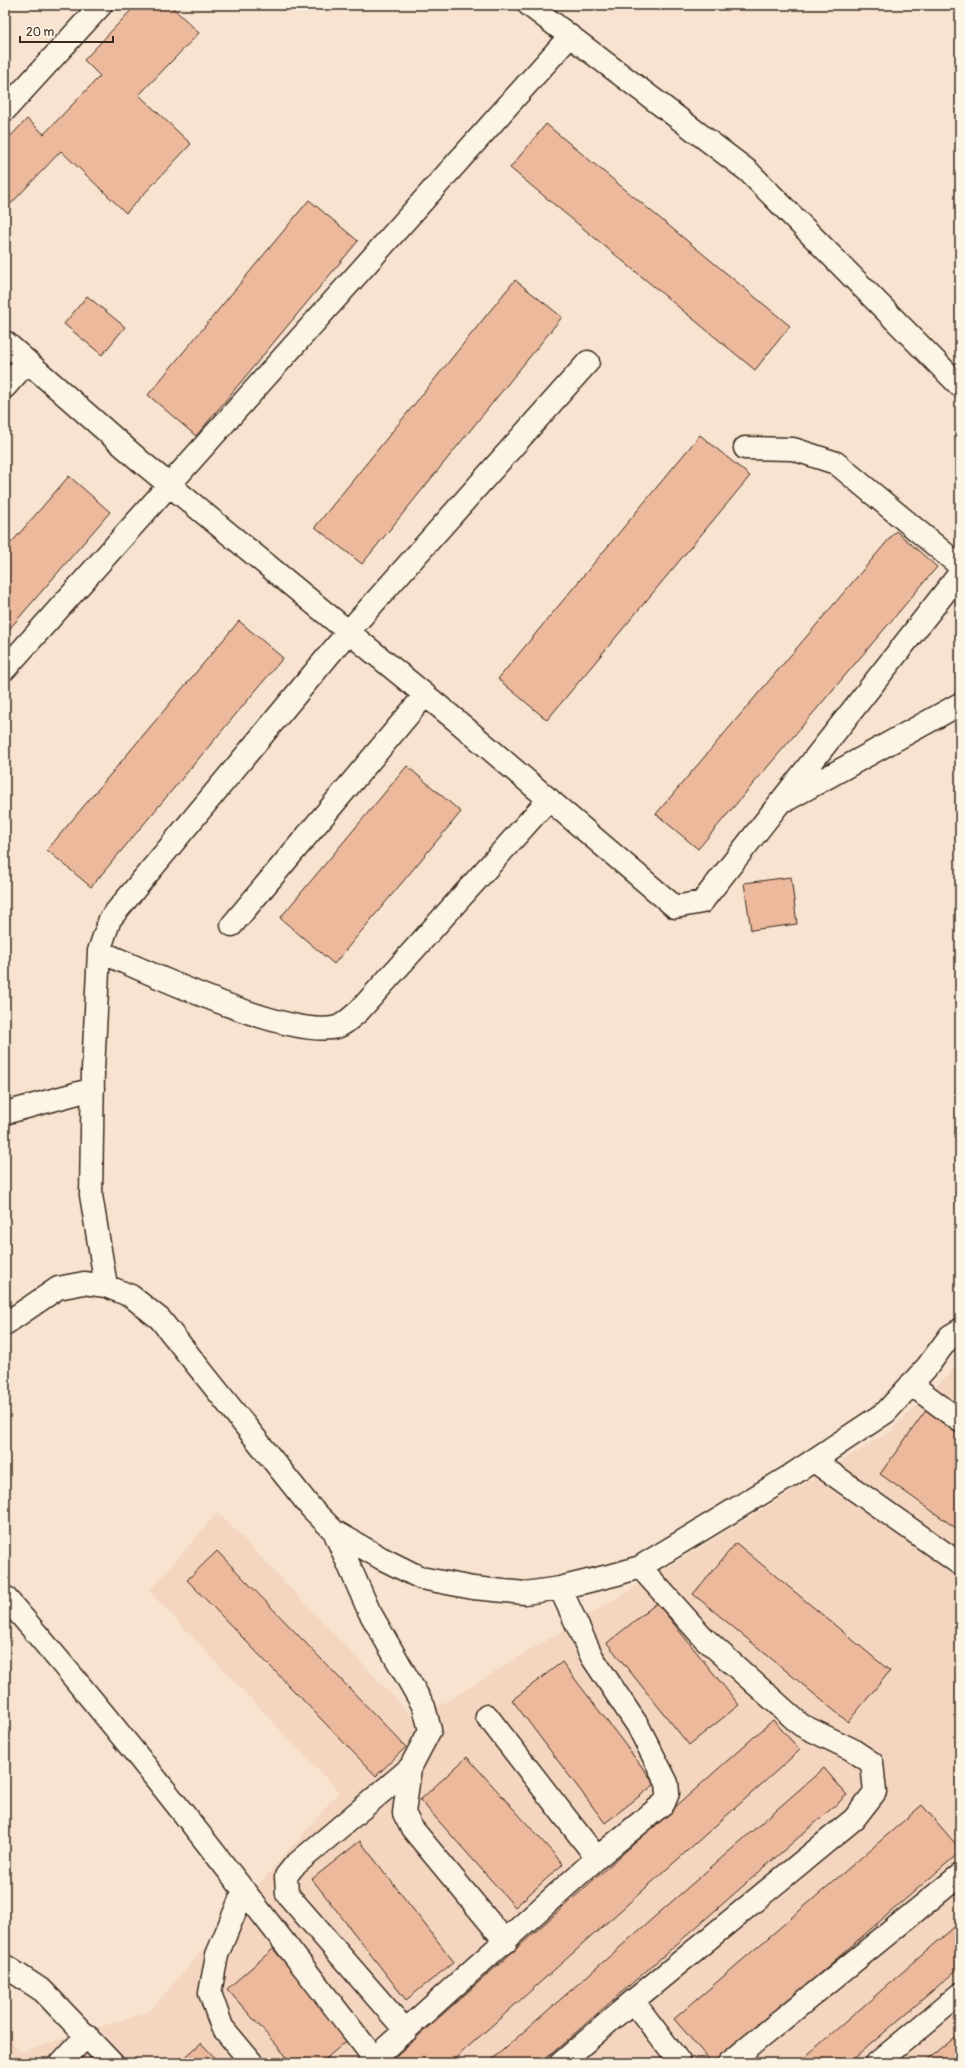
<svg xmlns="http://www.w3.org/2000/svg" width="965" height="2068" viewBox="0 0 965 2068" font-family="Pangolin,sans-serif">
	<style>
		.built { fill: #f4d6c0 }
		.building { fill: #ecb99d; stroke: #3b2a1e }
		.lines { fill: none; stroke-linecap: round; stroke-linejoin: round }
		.minor-casing { stroke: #3b2a1e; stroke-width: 25 }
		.minor { stroke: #fcf5e5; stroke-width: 22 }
	</style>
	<rect width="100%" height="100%" fill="#f7e3cf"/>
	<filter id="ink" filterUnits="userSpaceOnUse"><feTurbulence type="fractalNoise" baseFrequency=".025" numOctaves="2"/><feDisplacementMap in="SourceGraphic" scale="8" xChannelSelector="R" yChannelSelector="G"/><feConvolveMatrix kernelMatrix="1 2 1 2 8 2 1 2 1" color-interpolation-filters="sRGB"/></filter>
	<g filter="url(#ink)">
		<path class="built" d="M 960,1363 L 960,2063 L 5,2063 L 5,2035 L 21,2052 L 150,2011 L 339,1792 L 149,1591 L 218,1512 L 416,1720 L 889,1432 Z"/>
		<path class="building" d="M 136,5 L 170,5 L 199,33 L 139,95 L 191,144 L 126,213 L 61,151 L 5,210 L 5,142 L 27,119 L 44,134 L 100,76 L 84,60 Z
			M 546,124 L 790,326 L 755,370 L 510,168 Z
			M 309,200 L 358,241 L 196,436 L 148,395 Z
			M 515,280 L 562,317 L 362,564 L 315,527 Z
			M 87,296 L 125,327 L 102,355 L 64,324 Z
			M 700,435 L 750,476 L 547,720 L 498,679 Z
			M 69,476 L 110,512 L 5,634 L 5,550 Z
			M 896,531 L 937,567 L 698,849 L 656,814 Z
			M 239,621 L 283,658 L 91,887 L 47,850 Z
			M 407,766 L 461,812 L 334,964 L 280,918 Z
			M 791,877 L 797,924 L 751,930 L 744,883 Z
			M 927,1409 L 960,1433 L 960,1531 L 880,1474 Z
			M 736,1543 L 890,1671 L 848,1722 L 693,1594 Z
			M 217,1551 L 406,1747 L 376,1776 L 187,1580 Z
			M 657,1603 L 739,1705 L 689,1745 L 607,1643 Z
			M 562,1662 L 655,1784 L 605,1823 L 512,1700 Z
			M 773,1720 L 800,1750 L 450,2063 L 388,2063 Z
			M 467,1757 L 563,1864 L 515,1907 L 420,1800 Z
			M 824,1768 L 847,1795 L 541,2063 L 488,2063 Z
			M 922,1805 L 960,1849 L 960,1852 L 716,2063 L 712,2063 L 674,2019 Z
			M 360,1841 L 454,1962 L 406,2000 L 312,1879 Z
			M 960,1922 L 960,1967 L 849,2063 L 798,2063 Z
			M 273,1949 L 351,2037 L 321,2063 L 292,2063 L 227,1989 Z
			M 960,2033 L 960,2063 L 924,2063 Z
			M 201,2043 L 220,2063 L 179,2063 Z"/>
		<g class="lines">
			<defs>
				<path id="minor" d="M 529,5 L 748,171 L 960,386
					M 5,110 L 101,5
					M 5,342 L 139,460 L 457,721 L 675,907 L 702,902 L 960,573
					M 5,387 L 27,362
					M 745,448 L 793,449 L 836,463 L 960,566
					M 5,669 L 570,36
					M 788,799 L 960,704
					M 232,925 L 425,695
					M 99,951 C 148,972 290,1040 337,1027 C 344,1025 353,1016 359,1011 L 549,799
					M 5,1113 L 93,1089
					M 106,1286 L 91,1195 L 93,1070 L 99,951 L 110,919 L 348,632 L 588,362
					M 5,1324 L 58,1288 L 84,1283 L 106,1286 L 131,1296 L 160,1319 L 311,1508 L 334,1531 L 381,1558 L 421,1578 L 473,1588 L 525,1593 L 560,1588 L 617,1574 L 640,1567 L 790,1476 L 886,1412 L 927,1367 L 950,1336 L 960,1330
					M 911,1384 L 960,1421
					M 814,1461 L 960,1564
					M 334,1531 L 369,1611 L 424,1707 L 430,1730 L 410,1768 L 294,1866 L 286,1876 L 287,1894 L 406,2031
					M 5,1597 C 134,1745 253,1903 374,2058
					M 487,1716 L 597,1858
					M 410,1768 L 404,1813 L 411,1827 L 506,1942
					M 244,1890 L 217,1955 L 210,1993 L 222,2027 L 252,2063
					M 5,1966 L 43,1991 L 112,2063
					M 633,2001 L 680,2063
					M 61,2063 L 87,2035
					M 369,2063 L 597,1858 L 664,1803 L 668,1793 L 667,1783 L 638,1726 L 592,1657 L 560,1588
					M 561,2063 L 633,2001 L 854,1819 L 875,1792 L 872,1763 L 851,1749 L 801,1725 L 703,1637 L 640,1567
					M 729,2063 L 960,1875
					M 877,2063 L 960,1994"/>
			</defs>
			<use href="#minor" class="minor-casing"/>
			<use href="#minor" class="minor"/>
		</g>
	</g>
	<rect width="965" height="2068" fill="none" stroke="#fcf5e5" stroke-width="20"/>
	<rect x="10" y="10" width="945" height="2048" fill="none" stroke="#3b2a1e" stroke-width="1.5" filter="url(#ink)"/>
	<path d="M20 36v6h93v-6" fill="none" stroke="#3b2a1e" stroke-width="2"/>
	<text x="26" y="36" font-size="12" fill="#3b2a1e" stroke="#fcf5e5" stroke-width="3" paint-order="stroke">20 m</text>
</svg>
